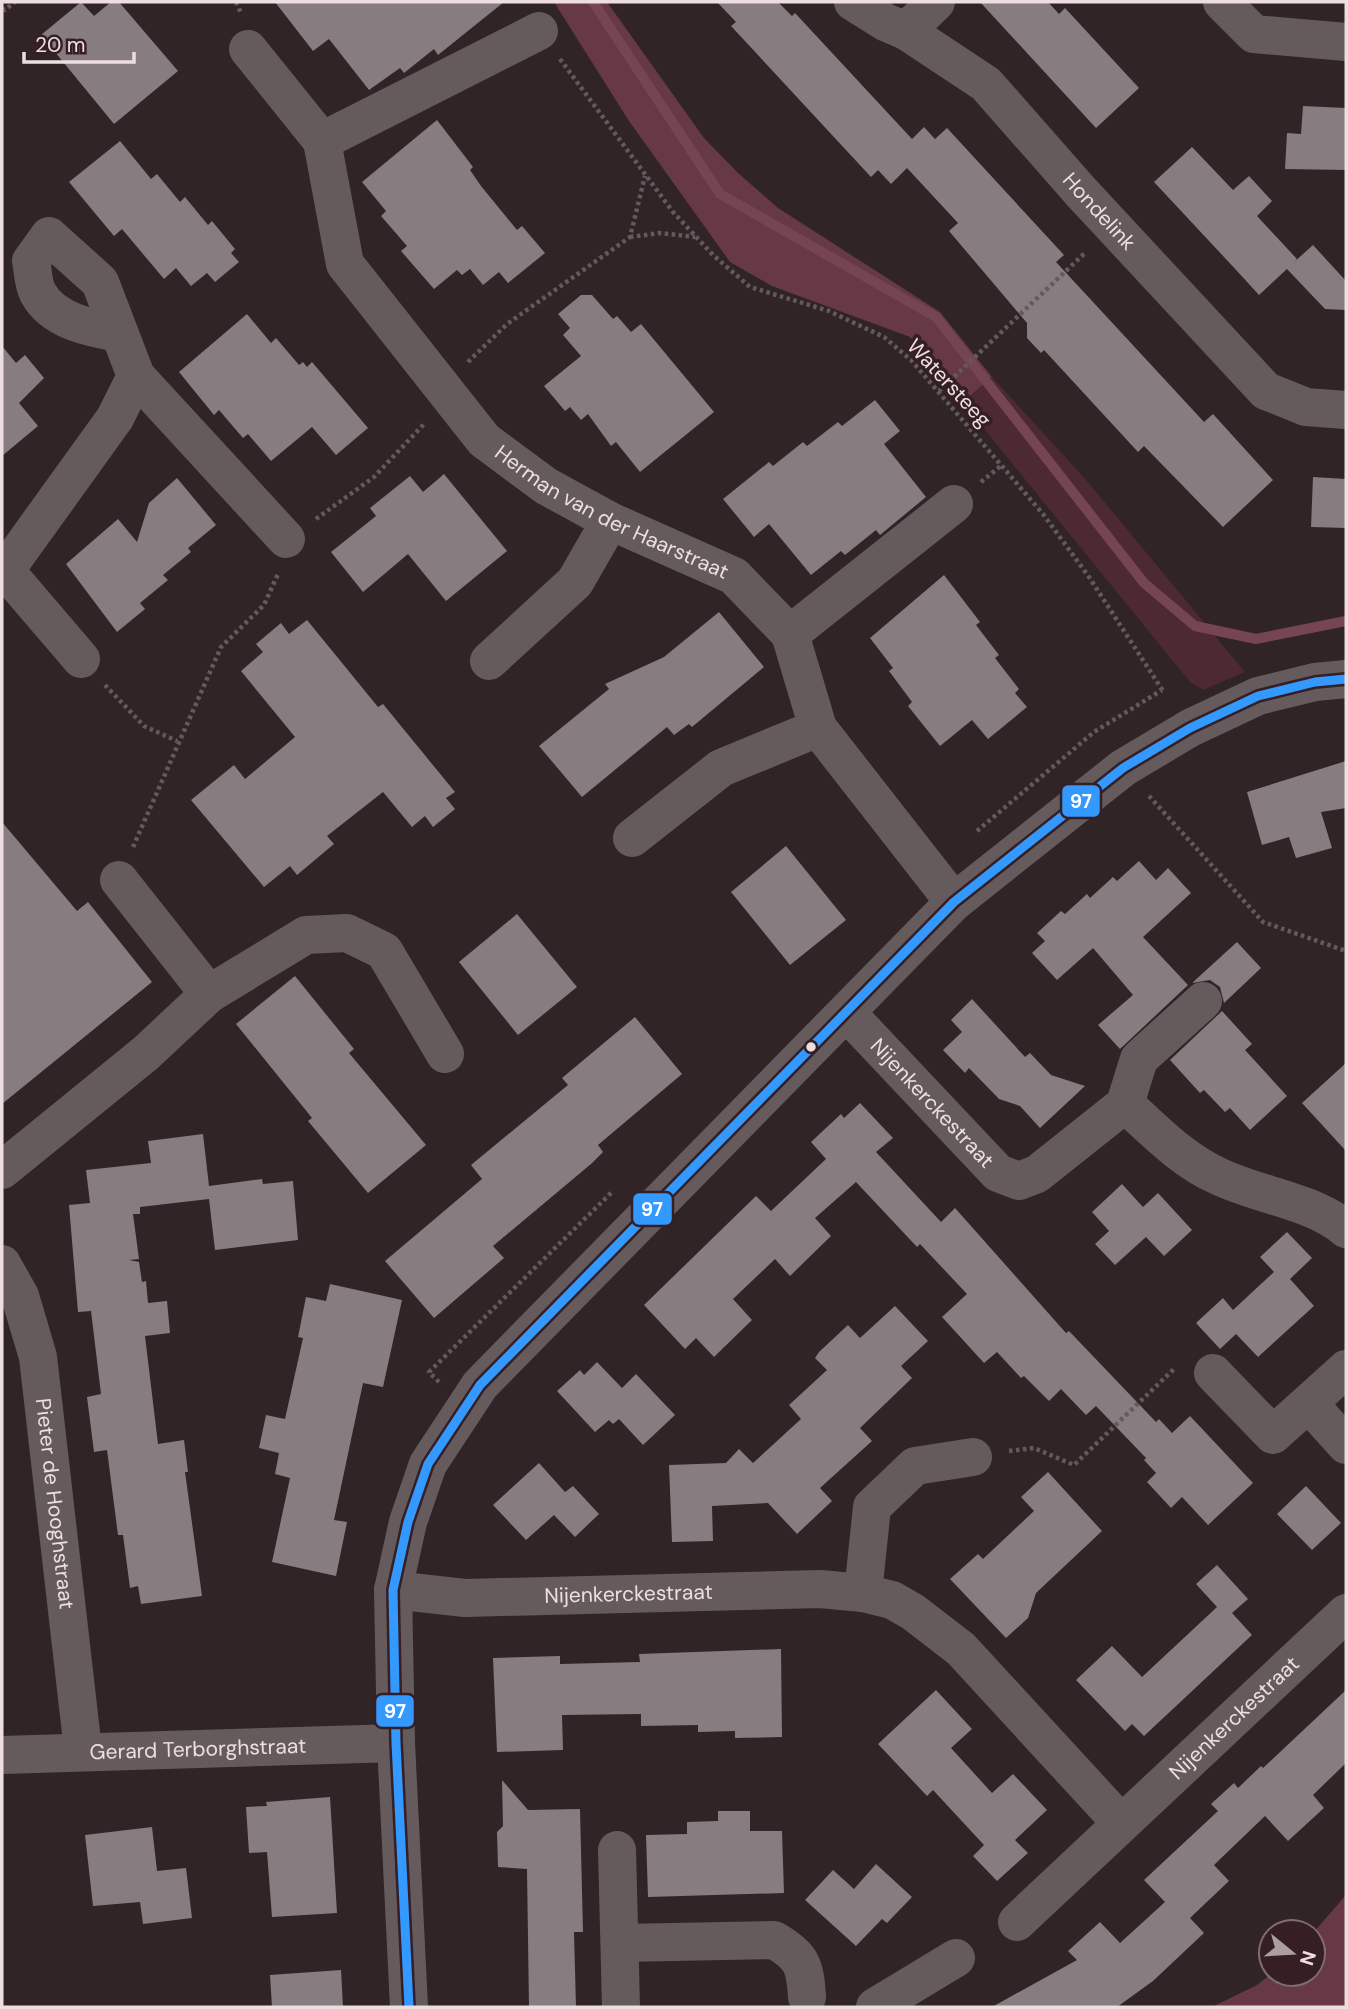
<svg xmlns="http://www.w3.org/2000/svg" width="1348" height="2009" viewBox="0 0 1348 2009" font-family="'DM Sans',sans-serif">
	<style>
		.green { fill: #4d2933 }
		.forest { fill: #673945 }
		.lines { fill: none; stroke-linecap: round; stroke-linejoin: round }
		.stream { stroke: #764552; stroke-width: 10 }
		.building { fill: #877c7f }
		.path { stroke: #645a5d; stroke-width: 4.5; stroke-dasharray: 3.5 3.5; stroke-linecap: butt }
		.street { stroke: #655b5d; stroke-width: 38 }
		.bus-1-casing { stroke: #351f25; stroke-width: 14 }
		.bus-1 { stroke: #39f; stroke-width: 9 }
		.bus-dot { fill: #eedee1; stroke: #351f25; stroke-width: 2.5 }
		.labels { text-anchor: middle; stroke-width: 7; stroke-linejoin: round; paint-order: stroke }
		.street-label { font-size: 21px; fill: #eedee1; stroke: #351f25 }
		.line-badge { stroke: #351f25; stroke-width: 2.5 }
		.badge-label { font-size: 19px; text-anchor: middle; font-weight: bold; fill: #fff }
	</style>
	<rect width="100%" height="100%" fill="#302427"/>
	<path class="green" d="M 992,377 L 1087,481 L 1245,672 L 1203,690 L 1190,682 L 963,403 Z"/>
	<path class="forest" d="M 554,2 L 607,2 L 704,138 L 738,173 L 778,208 L 940,312 L 992,377 L 962,403 L 910,337 L 772,286 L 730,262 L 629,121 Z
		M 1346,1895 L 1346,2007 L 1212,2007 L 1257,1985 L 1271,1974 L 1313,1974 L 1313,1933 Z"/>
	<g class="lines">
		<path class="stream" d="M 593,2 L 720,194 L 936,317 L 1144,583 L 1195,626 L 1256,639 L 1346,621"/>
	</g>
	<path class="building" d="M 81,2 L 94,16 L 111,2 L 119,2 L 178,71 L 114,124 L 41,35 Z
		M 275,2 L 504,2 L 438,55 L 434,49 L 404,73 L 400,68 L 369,90 L 329,39 L 313,51 Z
		M 717,2 L 778,2 L 792,16 L 795,13 L 912,139 L 924,127 L 935,139 L 947,128 L 1064,255 L 1056,262 L 1204,422 L 1213,414 L 1273,480 L 1223,527 L 1144,446 L 1138,452 L 1044,350 L 1041,353 L 1027,338 L 1027,323 L 949,231 L 958,223 L 907,168 L 891,184 L 878,170 L 871,177 L 731,26 L 736,22 Z
		M 980,2 L 1048,2 L 1059,14 L 1065,8 L 1139,88 L 1096,128 Z
		M 1303,106 L 1346,108 L 1346,170 L 1285,169 L 1287,133 L 1301,134 Z
		M 437,120 L 473,167 L 470,170 L 481,186 L 517,230 L 522,226 L 545,253 L 508,283 L 499,272 L 483,285 L 470,269 L 462,275 L 457,270 L 434,289 L 401,251 L 407,246 L 381,216 L 386,211 L 362,182 Z
		M 120,141 L 151,179 L 157,174 L 180,202 L 185,197 L 208,225 L 212,221 L 235,249 L 231,253 L 239,262 L 215,282 L 207,273 L 191,286 L 176,268 L 164,279 L 122,229 L 114,236 L 69,182 Z
		M 1192,147 L 1233,190 L 1249,176 L 1272,201 L 1257,216 L 1297,259 L 1292,264 L 1313,245 L 1346,281 L 1346,310 L 1325,309 L 1287,269 L 1259,295 L 1238,272 L 1154,182 Z
		M 581,295 L 592,295 L 613,319 L 617,316 L 631,332 L 641,324 L 714,412 L 640,472 L 616,442 L 611,446 L 588,414 L 581,420 L 570,407 L 565,411 L 544,386 L 581,356 L 563,335 L 570,328 L 558,314 Z
		M 247,314 L 271,343 L 276,338 L 299,365 L 303,362 L 307,367 L 312,362 L 368,428 L 336,455 L 312,427 L 271,461 L 248,434 L 243,438 L 219,410 L 214,415 L 179,372 Z
		M 2,346 L 16,363 L 25,355 L 44,378 L 19,403 L 38,426 L 2,456 Z
		M 875,400 L 900,431 L 884,444 L 926,497 L 880,535 L 876,530 L 845,555 L 841,551 L 811,575 L 769,524 L 754,537 L 723,499 L 769,462 L 773,466 L 803,442 L 807,446 L 838,422 L 842,426 Z
		M 444,474 L 507,551 L 446,601 L 408,554 L 363,592 L 331,552 L 376,516 L 370,508 L 410,476 L 423,492 Z
		M 1313,477 L 1346,479 L 1346,528 L 1311,527 Z
		M 177,478 L 216,525 L 188,548 L 191,552 L 163,575 L 168,580 L 140,603 L 145,609 L 117,632 L 66,564 L 118,519 L 137,542 L 149,503 Z
		M 944,575 L 980,622 L 976,625 L 999,655 L 995,658 L 1019,689 L 1015,693 L 1027,707 L 988,739 L 972,720 L 940,746 L 908,706 L 912,702 L 889,671 L 893,668 L 870,638 Z
		M 719,612 L 764,667 L 692,727 L 689,724 L 674,735 L 667,727 L 582,797 L 539,746 L 609,689 L 605,684 L 664,657 Z
		M 307,620 L 378,707 L 383,704 L 455,792 L 446,798 L 455,809 L 433,827 L 425,816 L 412,827 L 383,792 L 327,836 L 334,844 L 297,875 L 290,866 L 264,887 L 191,800 L 234,765 L 245,779 L 295,737 L 241,671 L 263,652 L 256,644 L 281,623 L 289,634 Z
		M 1346,761 L 1346,808 L 1321,812 L 1332,848 L 1296,858 L 1289,837 L 1262,845 L 1247,792 Z
		M 2,822 L 77,911 L 88,902 L 152,982 L 2,1104 Z
		M 786,846 L 846,920 L 790,965 L 731,892 Z
		M 1139,861 L 1156,880 L 1168,868 L 1191,893 L 1143,937 L 1188,985 L 1120,1049 L 1098,1025 L 1133,995 L 1093,948 L 1057,980 L 1032,953 L 1045,941 L 1037,933 L 1061,911 L 1065,914 L 1087,894 L 1090,898 L 1113,877 L 1117,881 Z
		M 517,914 L 577,987 L 518,1035 L 459,962 Z
		M 1237,942 L 1261,968 L 1224,1003 L 1220,987 L 1210,980 L 1192,983 Z
		M 295,976 L 354,1049 L 349,1053 L 426,1145 L 368,1193 L 308,1121 L 312,1118 L 236,1024 Z
		M 972,999 L 1025,1057 L 1030,1053 L 1051,1075 L 1085,1086 L 1040,1128 L 1020,1106 L 999,1099 L 969,1068 L 965,1073 L 943,1050 L 962,1032 L 951,1020 Z
		M 1222,1011 L 1252,1044 L 1245,1050 L 1287,1096 L 1250,1130 L 1230,1108 L 1225,1112 L 1204,1090 L 1200,1093 L 1170,1060 Z
		M 635,1017 L 682,1074 L 598,1145 L 603,1152 L 591,1164 L 493,1246 L 504,1258 L 434,1318 L 385,1261 L 482,1179 L 471,1165 L 568,1085 L 562,1078 Z
		M 1346,1063 L 1346,1151 L 1302,1103 Z
		M 860,1103 L 893,1138 L 876,1152 L 941,1222 L 955,1208 L 1066,1333 L 1069,1331 L 1156,1422 L 1159,1419 L 1172,1433 L 1190,1416 L 1253,1483 L 1208,1525 L 1182,1497 L 1171,1508 L 1147,1482 L 1156,1473 L 1144,1460 L 1146,1458 L 1096,1406 L 1086,1415 L 1061,1389 L 1049,1401 L 1024,1376 L 1021,1378 L 997,1352 L 984,1363 L 942,1317 L 967,1294 L 920,1244 L 917,1247 L 856,1182 L 815,1218 L 831,1236 L 790,1276 L 775,1259 L 733,1299 L 752,1320 L 714,1357 L 696,1338 L 685,1349 L 644,1305 L 756,1196 L 771,1211 L 826,1159 L 811,1142 L 841,1114 L 844,1118 Z
		M 203,1134 L 209,1186 L 262,1179 L 263,1184 L 293,1181 L 298,1240 L 215,1250 L 209,1199 L 140,1207 L 140,1214 L 133,1214 L 139,1259 L 129,1260 L 139,1262 L 142,1282 L 146,1281 L 148,1303 L 167,1301 L 170,1333 L 145,1336 L 158,1444 L 184,1440 L 188,1472 L 185,1472 L 202,1596 L 141,1604 L 138,1586 L 130,1588 L 123,1535 L 118,1535 L 107,1450 L 94,1452 L 87,1397 L 101,1394 L 91,1311 L 78,1312 L 69,1205 L 90,1203 L 86,1170 L 151,1163 L 148,1141 Z
		M 1122,1184 L 1143,1207 L 1158,1193 L 1192,1230 L 1164,1256 L 1146,1237 L 1115,1265 L 1095,1244 L 1109,1231 L 1092,1212 Z
		M 1287,1232 L 1312,1258 L 1290,1279 L 1314,1306 L 1258,1357 L 1236,1334 L 1220,1349 L 1196,1323 L 1223,1298 L 1233,1310 L 1274,1272 L 1260,1257 Z
		M 330,1284 L 402,1300 L 383,1387 L 363,1383 L 334,1520 L 347,1522 L 336,1576 L 272,1562 L 290,1478 L 275,1474 L 279,1453 L 259,1448 L 266,1415 L 285,1419 L 303,1338 L 298,1337 L 306,1297 L 326,1301 Z
		M 895,1306 L 928,1341 L 901,1366 L 912,1378 L 860,1428 L 872,1441 L 820,1488 L 832,1501 L 797,1534 L 768,1503 L 712,1506 L 713,1541 L 672,1542 L 669,1465 L 726,1463 L 739,1449 L 753,1463 L 801,1419 L 789,1405 L 827,1370 L 815,1358 L 819,1352 L 848,1325 L 860,1338 Z
		M 597,1362 L 622,1388 L 636,1374 L 675,1415 L 643,1445 L 619,1419 L 613,1424 L 609,1420 L 595,1432 L 557,1391 L 580,1370 L 584,1375 Z
		M 539,1463 L 565,1492 L 573,1486 L 599,1514 L 575,1537 L 554,1515 L 526,1540 L 493,1505 Z
		M 1048,1472 L 1102,1531 L 1036,1593 L 1028,1618 L 1006,1638 L 950,1579 L 978,1554 L 983,1559 L 1034,1511 L 1021,1497 Z
		M 1306,1486 L 1341,1523 L 1312,1550 L 1277,1514 Z
		M 1217,1565 L 1248,1599 L 1232,1613 L 1252,1635 L 1144,1736 L 1132,1724 L 1125,1731 L 1076,1680 L 1112,1646 L 1142,1677 L 1217,1607 L 1196,1584 Z
		M 781,1649 L 782,1737 L 735,1738 L 735,1731 L 698,1732 L 698,1725 L 641,1726 L 641,1714 L 562,1715 L 563,1750 L 497,1752 L 493,1658 L 560,1656 L 560,1664 L 640,1662 L 639,1654 Z
		M 936,1690 L 972,1729 L 951,1748 L 992,1793 L 1013,1774 L 1047,1810 L 1015,1840 L 1028,1853 L 997,1881 L 973,1856 L 984,1845 L 933,1790 L 927,1796 L 878,1744 Z
		M 1346,1690 L 1346,1763 L 1313,1795 L 1324,1808 L 1288,1841 L 1265,1816 L 1214,1865 L 1229,1881 L 1190,1918 L 1204,1933 L 1153,1981 L 1117,2007 L 992,2007 L 1077,1960 L 1068,1951 L 1100,1922 L 1120,1943 L 1165,1902 L 1144,1880 L 1218,1811 L 1211,1804 L 1234,1783 L 1238,1788 L 1261,1766 L 1263,1768 Z
		M 502,1780 L 528,1810 L 580,1809 L 583,1932 L 574,1932 L 576,2007 L 529,2007 L 527,1869 L 498,1867 L 497,1832 L 503,1826 Z
		M 330,1797 L 337,1913 L 272,1917 L 267,1852 L 249,1853 L 246,1807 L 267,1806 L 266,1802 Z
		M 718,1811 L 750,1811 L 750,1831 L 782,1831 L 784,1893 L 648,1897 L 646,1835 L 687,1834 L 687,1822 L 718,1821 Z
		M 152,1827 L 157,1871 L 186,1868 L 192,1918 L 143,1924 L 140,1902 L 93,1906 L 85,1835 Z
		M 876,1864 L 912,1897 L 887,1923 L 882,1919 L 856,1946 L 805,1900 L 833,1870 L 854,1889 Z
		M 341,1970 L 343,2007 L 272,2007 L 270,1975 Z"/>
	<g class="lines">
		<path class="path" d="M 236,2 L 241,13
			M 2,9 L 5,10 L 15,2
			M 560,59 L 673,212 L 713,255 L 750,287 L 829,311 L 884,337 L 911,360 L 1043,514 L 1089,577 L 1163,691
			M 630,237 L 660,233 L 695,237
			M 468,362 L 507,324 L 630,237 L 645,176
			M 939,391 L 1086,252
			M 981,482 L 1002,465
			M 316,519 L 374,477 L 425,423
			M 105,685 L 144,726 L 177,741
			M 1149,796 L 1263,922 L 1346,951
			M 977,831 L 1094,732 L 1162,690
			M 133,847 L 221,647 L 264,605 L 278,574
			M 439,1382 L 429,1372 L 612,1192
			M 1009,1451 L 1034,1448 L 1074,1465 L 1175,1368"/>
		<g class="street">
			<path id="s1" d="M 853,2 L 885,22 L 906,31 L 986,84 L 1081,192 L 1266,391 L 1306,407 L 1346,410"/>
			<path d="M 1222,2 L 1254,34 L 1346,42"/>
			<path d="M 906,31 L 936,2"/>
			<path d="M 248,49 L 322,141 L 539,31"/>
			<path id="s2" d="M 322,141 L 345,264 L 484,440 L 546,486 L 610,521 L 734,576 L 790,634 L 818,728 L 954,902"/>
			<path d="M 119,333 C 90,328 53,321 38,293 C 33,284 33,270 31,261 L 49,236 L 100,282 L 136,376 L 286,539"/>
			<path d="M 5,570 L 81,659"/>
			<path d="M 2,575 L 115,418 L 136,376"/>
			<path d="M 790,634 L 954,504"/>
			<path d="M 489,661 L 575,582 L 610,521"/>
			<path d="M 632,838 L 721,768 L 818,728"/>
			<path d="M 119,880 L 209,994"/>
			<path id="s3" d="M 847,1013 L 998,1173 L 1019,1181 L 1037,1174 L 1125,1104 L 1139,1059 L 1203,1001"/>
			<path d="M 1125,1104 C 1154,1130 1182,1160 1218,1176 C 1259,1196 1311,1200 1346,1229"/>
			<path d="M 2,1170 L 146,1053 L 209,994 L 306,935 L 347,933 L 384,951 L 445,1054"/>
			<path id="s4" d="M 2,1264 L 20,1296 L 38,1357 L 83,1750"/>
			<path d="M 1213,1373 L 1273,1435 L 1346,1369"/>
			<path d="M 1310,1405 L 1346,1445"/>
			<path id="s5" d="M 393,1590 L 465,1598 L 820,1589 L 863,1593 L 892,1600 L 913,1612 L 961,1649 L 1121,1823"/>
			<path d="M 863,1593 L 872,1507 L 915,1466 L 973,1457"/>
			<path id="s6" d="M 2,1755 L 396,1743"/>
			<path d="M 617,1850 L 621,2007"/>
			<path id="s7" d="M 1017,1922 L 1346,1613"/>
			<path d="M 620,1943 L 774,1940 C 802,1956 805,1965 807,1997"/>
			<path d="M 409,2007 L 396,1743 L 393,1590 L 408,1522 L 428,1464 L 480,1385 L 954,902 L 1123,768 L 1190,728 L 1258,696 L 1315,682 L 1346,679"/>
			<path d="M 875,2007 L 956,1958"/>
		</g>
		<defs>
			<path id="bus-1" d="M 409,2007 L 396,1743 L 393,1590 L 408,1522 L 428,1464 L 480,1385 L 954,902 L 1123,768 L 1190,728 L 1258,696 L 1315,682 L 1346,679"/>
		</defs>
		<use href="#bus-1" class="bus-1-casing"/>
		<use href="#bus-1" class="bus-1"/>
	</g>
	<circle class="bus-dot" cx="811" cy="1047" r="6"/>
	<g class="labels">
		<g class="street-label">
			<text dy="7" stroke="none"><textPath href="#s1" startOffset="327">Hondelink</textPath></text>
			<text transform="translate(949 383) rotate(47)" y="7">Watersteeg</text>
			<text dy="7" stroke="none"><textPath href="#s2" startOffset="497">Herman van der Haarstraat</textPath></text>
			<text dy="7" stroke="none"><textPath href="#s3" startOffset="124">Nijenkerckestraat</textPath></text>
			<text dy="7" stroke="none"><textPath href="#s4" startOffset="248">Pieter de Hooghstraat</textPath></text>
			<text dy="7" stroke="none"><textPath href="#s5" startOffset="236">Nijenkerckestraat</textPath></text>
			<text dy="7" stroke="none"><textPath href="#s7" startOffset="298">Nijenkerckestraat</textPath></text>
			<text dy="7" stroke="none"><textPath href="#s6" startOffset="196">Gerard Terborghstraat</textPath></text>
		</g>
	</g>
	<g class="line-badge">
		<rect x="1061" y="784" width="40" height="34" rx="7" fill="#39f"/>
		<rect x="632" y="1192" width="41" height="34" rx="7" fill="#39f"/>
		<rect x="375" y="1694" width="40" height="34" rx="7" fill="#39f"/>
	</g>
	<g class="badge-label">
		<text x="1081" y="808">97</text>
		<text x="652" y="1216">97</text>
		<text x="395" y="1718">97</text>
	</g>
	<rect width="1348" height="2009" fill="none" stroke="#eedee1" stroke-width="7"/>
	<g transform="translate(1292 1953) rotate(108)"><circle r="33" fill="#351f25" stroke="#7f6b70" stroke-width="2"/>
	<path d="M0-5L12 26L0 18L-12 26Z" fill="#ac9da0"/>
	<text y="-10" font-size="19" font-weight="bold" text-anchor="middle" fill="#eedee1">N</text>
	</g>
	<path d="M24 52v10h110v-10" fill="none" stroke="#eedee1" stroke-width="3.5"/>
	<text x="35" y="52" font-size="21" fill="#eedee1" stroke="#351f25" stroke-width="5" paint-order="stroke">20 m</text>
</svg>
